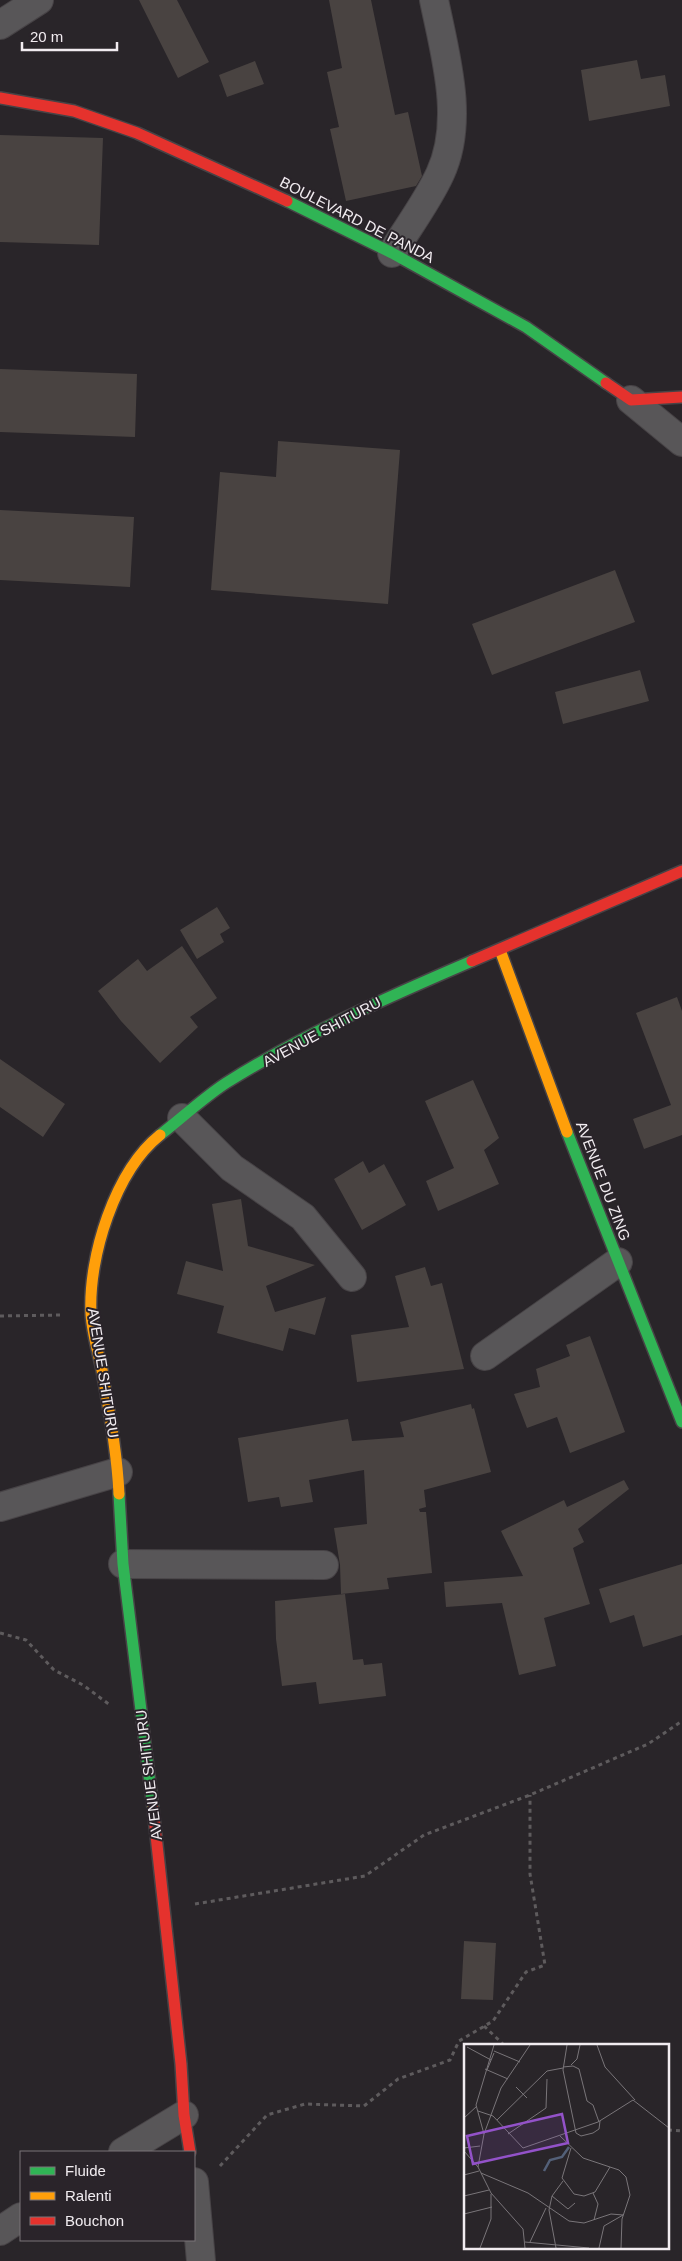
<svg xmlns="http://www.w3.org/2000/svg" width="682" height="2261" viewBox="0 0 682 2261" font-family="Helvetica,sans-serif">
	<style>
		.building { fill: #494341 }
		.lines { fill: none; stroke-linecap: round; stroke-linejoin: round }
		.street-casing { stroke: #474346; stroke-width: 30 }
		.fast-casing { stroke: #474346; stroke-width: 14 }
		.slow-casing { stroke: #474346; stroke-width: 14 }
		.jam-casing { stroke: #474346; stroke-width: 14 }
		.path { stroke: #5e5b5d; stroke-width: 3; stroke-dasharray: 4 4; stroke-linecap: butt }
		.street { stroke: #585658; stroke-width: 28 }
		.fast { stroke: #30b455; stroke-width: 11 }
		.slow { stroke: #ff9f0a; stroke-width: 11 }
		.jam { stroke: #e5322d; stroke-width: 11 }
		.labels { text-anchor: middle; stroke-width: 4; stroke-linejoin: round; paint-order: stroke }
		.street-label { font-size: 15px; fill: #f1ecf0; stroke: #2a242a }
		.inset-river { fill: none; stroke: #536078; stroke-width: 2.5 }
		.inset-road { fill: none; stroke: #797579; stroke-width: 1 }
		.view { fill: #9352c9; fill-opacity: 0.15; stroke: #9352c9; stroke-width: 2.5 }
		.inset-edge { fill: none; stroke: #f1ecf0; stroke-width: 2.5 }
	</style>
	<rect width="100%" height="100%" fill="#292529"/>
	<path class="building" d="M 139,0 L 177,0 L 209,62 L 178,78 Z
		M 329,0 L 371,0 L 395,115 L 408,112 L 422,176 L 416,186 L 346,201 L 330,129 L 339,127 L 327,72 L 342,68 Z
		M 637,60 L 641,79 L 665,75 L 670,106 L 589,121 L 581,70 Z
		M 255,61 L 264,84 L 227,97 L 219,75 Z
		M 0,135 L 103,138 L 99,245 L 0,242 Z
		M 0,369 L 137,374 L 135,437 L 0,432 Z
		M 278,441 L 400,450 L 388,604 L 211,590 L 220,472 L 276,477 Z
		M 0,510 L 134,517 L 130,587 L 0,580 Z
		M 615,570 L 635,622 L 492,675 L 472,624 Z
		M 640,670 L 649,701 L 563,724 L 555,692 Z
		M 217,907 L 230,928 L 220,934 L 224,942 L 197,959 L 180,930 Z
		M 182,946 L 217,998 L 190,1017 L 198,1027 L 160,1063 L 121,1021 L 98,991 L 138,959 L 147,971 Z
		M 677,997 L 682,1011 L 682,1135 L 644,1149 L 633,1119 L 671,1105 L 636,1013 Z
		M 0,1059 L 65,1104 L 43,1137 L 0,1107 Z
		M 473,1080 L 499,1138 L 484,1150 L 499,1184 L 438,1211 L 426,1181 L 454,1168 L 425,1101 Z
		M 363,1161 L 369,1173 L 384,1164 L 406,1205 L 362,1230 L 334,1179 Z
		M 241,1199 L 248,1246 L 315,1265 L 266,1286 L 275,1312 L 326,1297 L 315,1335 L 289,1328 L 283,1351 L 217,1333 L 224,1306 L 177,1294 L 186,1261 L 223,1271 L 212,1204 Z
		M 425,1267 L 431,1286 L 442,1283 L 464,1369 L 357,1382 L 351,1335 L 409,1327 L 395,1276 Z
		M 590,1336 L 625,1432 L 570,1453 L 557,1417 L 527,1428 L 514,1394 L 540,1387 L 536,1369 L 570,1356 L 566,1345 Z
		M 471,1404 L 472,1409 L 474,1408 L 491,1472 L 424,1490 L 426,1507 L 419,1509 L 420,1512 L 426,1512 L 432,1573 L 387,1578 L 389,1589 L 341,1594 L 340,1565 L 334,1528 L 367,1524 L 364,1470 L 309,1480 L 313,1502 L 281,1507 L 279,1497 L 248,1502 L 238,1438 L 348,1419 L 352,1441 L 404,1437 L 400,1422 Z
		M 624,1480 L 629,1489 L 578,1529 L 584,1542 L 573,1548 L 590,1604 L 544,1618 L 556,1666 L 519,1675 L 502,1603 L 446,1607 L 444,1582 L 523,1576 L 501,1531 L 564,1500 L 567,1507 Z
		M 682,1564 L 682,1635 L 643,1647 L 634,1615 L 610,1623 L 599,1589 Z
		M 345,1594 L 353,1660 L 363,1659 L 364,1665 L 382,1663 L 386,1696 L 319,1704 L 316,1682 L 282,1686 L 276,1639 L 275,1601 Z
		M 464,1941 L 496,1943 L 493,2000 L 461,1999 Z"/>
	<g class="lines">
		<defs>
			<path id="street" d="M 0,25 L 39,0
				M 392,253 C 408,227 427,202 440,174 C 465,121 445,54 434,0
				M 631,400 L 682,442
				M 182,1118 L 232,1168 L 303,1217 L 352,1277
				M 485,1356 L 618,1262
				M 0,1507 L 118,1472
				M 123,1564 L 324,1565
				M 123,2152 L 184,2115
				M 194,2182 L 201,2261
				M 0,2231 L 21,2217"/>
			<path id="fast" d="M 287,201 L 392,253 L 526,327 L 606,383
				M 567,1132 L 682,1422
				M 160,1135 C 182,1118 203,1098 226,1083 C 304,1034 388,997 472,961
				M 119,1494 L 123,1564 L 153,1808"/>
			<path id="slow" d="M 500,950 L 567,1132
				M 119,1494 C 117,1452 109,1411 102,1370 C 98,1352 92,1332 91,1314 C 88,1257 115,1171 160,1135"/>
			<path id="jam" d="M 0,98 L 74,111 L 137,133 L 287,201
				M 606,383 L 631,400 L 682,397
				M 472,961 L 682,871
				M 153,1808 L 181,2064 L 184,2115 L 190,2152"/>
		</defs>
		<use href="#street" class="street-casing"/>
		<use href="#fast" class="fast-casing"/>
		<use href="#slow" class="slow-casing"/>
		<use href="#jam" class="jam-casing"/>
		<path class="path" d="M 0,1316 L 63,1315
			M 0,1633 L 26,1640 L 54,1670 L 83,1685 L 110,1705
			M 195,1904 L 365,1876 L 424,1835 L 530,1795 L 648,1744 L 682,1721
			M 484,2026 L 504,2045
			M 668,2130 L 682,2131
			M 220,2166 L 267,2115 L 305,2104 L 364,2106 L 398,2079 L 450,2060 L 459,2041 L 493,2021 L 526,1972 L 545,1965 L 530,1874 L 530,1795"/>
		<use href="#street" class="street"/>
		<use href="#fast" class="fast"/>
		<use href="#slow" class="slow"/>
		<use href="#jam" class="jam"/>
	</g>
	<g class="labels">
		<g class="street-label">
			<text transform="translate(357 220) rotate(27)" y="5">BOULEVARD DE PANDA</text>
			<text transform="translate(322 1032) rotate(-28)" y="5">AVENUE SHITURU</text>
			<text transform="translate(603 1181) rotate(69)" y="5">AVENUE DU ZING</text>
			<text transform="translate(103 1373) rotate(81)" y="5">AVENUE SHITURU</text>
			<text transform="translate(149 1775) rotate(-97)" y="5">AVENUE SHITURU</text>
		</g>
	</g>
	<g transform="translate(464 2044)">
		<rect width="205" height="205" fill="#292529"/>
		<path class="inset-river" d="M 80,127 L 86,116 L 98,113 L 105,103"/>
		<path class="inset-road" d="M 30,1 L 12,61 L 20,90 L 14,123 L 27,149 L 59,185 L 61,204M 103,1 L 99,26 L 112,89 L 117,92 L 129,89 L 135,85 L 136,77M 133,1 L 141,23 L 171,56M 3,3 L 27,16M 30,7 L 56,18M 107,21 L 113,15 L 116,1M 99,23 L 109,22 L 115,25 L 123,57 L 129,61 L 135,78M 21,25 L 44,35M 23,26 L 30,9M 52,43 L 63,54M 14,67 L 29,72 L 59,104 L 134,78 L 169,56 L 205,84M 0,74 L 13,62M 33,76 L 83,27 L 99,24M 20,90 L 37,44 L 66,1M 44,90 L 82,64 L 83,35M 96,92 L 119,114 L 155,126 L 162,133 L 166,151 L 158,175 L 157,204M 0,104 L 16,102M 107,104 L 98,134 L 110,150 L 120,152 L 131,148 L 146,123M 0,107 L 14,123M 17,129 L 64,149 L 105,177 L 120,179 L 147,170 L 159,171M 0,131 L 15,127M 129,149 L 134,160 L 130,176M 0,152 L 25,146M 88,152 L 104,165 L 111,159M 0,170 L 28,163M 61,198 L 125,204M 66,198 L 82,164M 16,204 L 27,175 L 27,150M 92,204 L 85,166 L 88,152 L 99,137M 135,204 L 140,182 L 159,171"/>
		<path class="view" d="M 98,70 L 104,99 L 9,120 L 3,92 Z"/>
		<rect width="205" height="205" class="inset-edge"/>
	</g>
	<rect x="20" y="2151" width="175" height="90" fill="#2a242a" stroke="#7a7479"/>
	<rect x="30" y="2167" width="25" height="8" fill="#30b455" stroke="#7a7479"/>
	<text x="65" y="2176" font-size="15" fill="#f1ecf0">Fluide</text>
	<rect x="30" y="2192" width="25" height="8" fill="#ff9f0a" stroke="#7a7479"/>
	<text x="65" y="2201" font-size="15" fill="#f1ecf0">Ralenti</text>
	<rect x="30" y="2217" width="25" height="8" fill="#e5322d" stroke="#7a7479"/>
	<text x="65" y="2226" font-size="15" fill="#f1ecf0">Bouchon</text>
	<path d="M22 42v8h95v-8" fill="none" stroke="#f1ecf0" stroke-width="2.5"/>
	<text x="30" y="42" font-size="15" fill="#f1ecf0" stroke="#2a242a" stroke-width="4" paint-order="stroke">20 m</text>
</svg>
